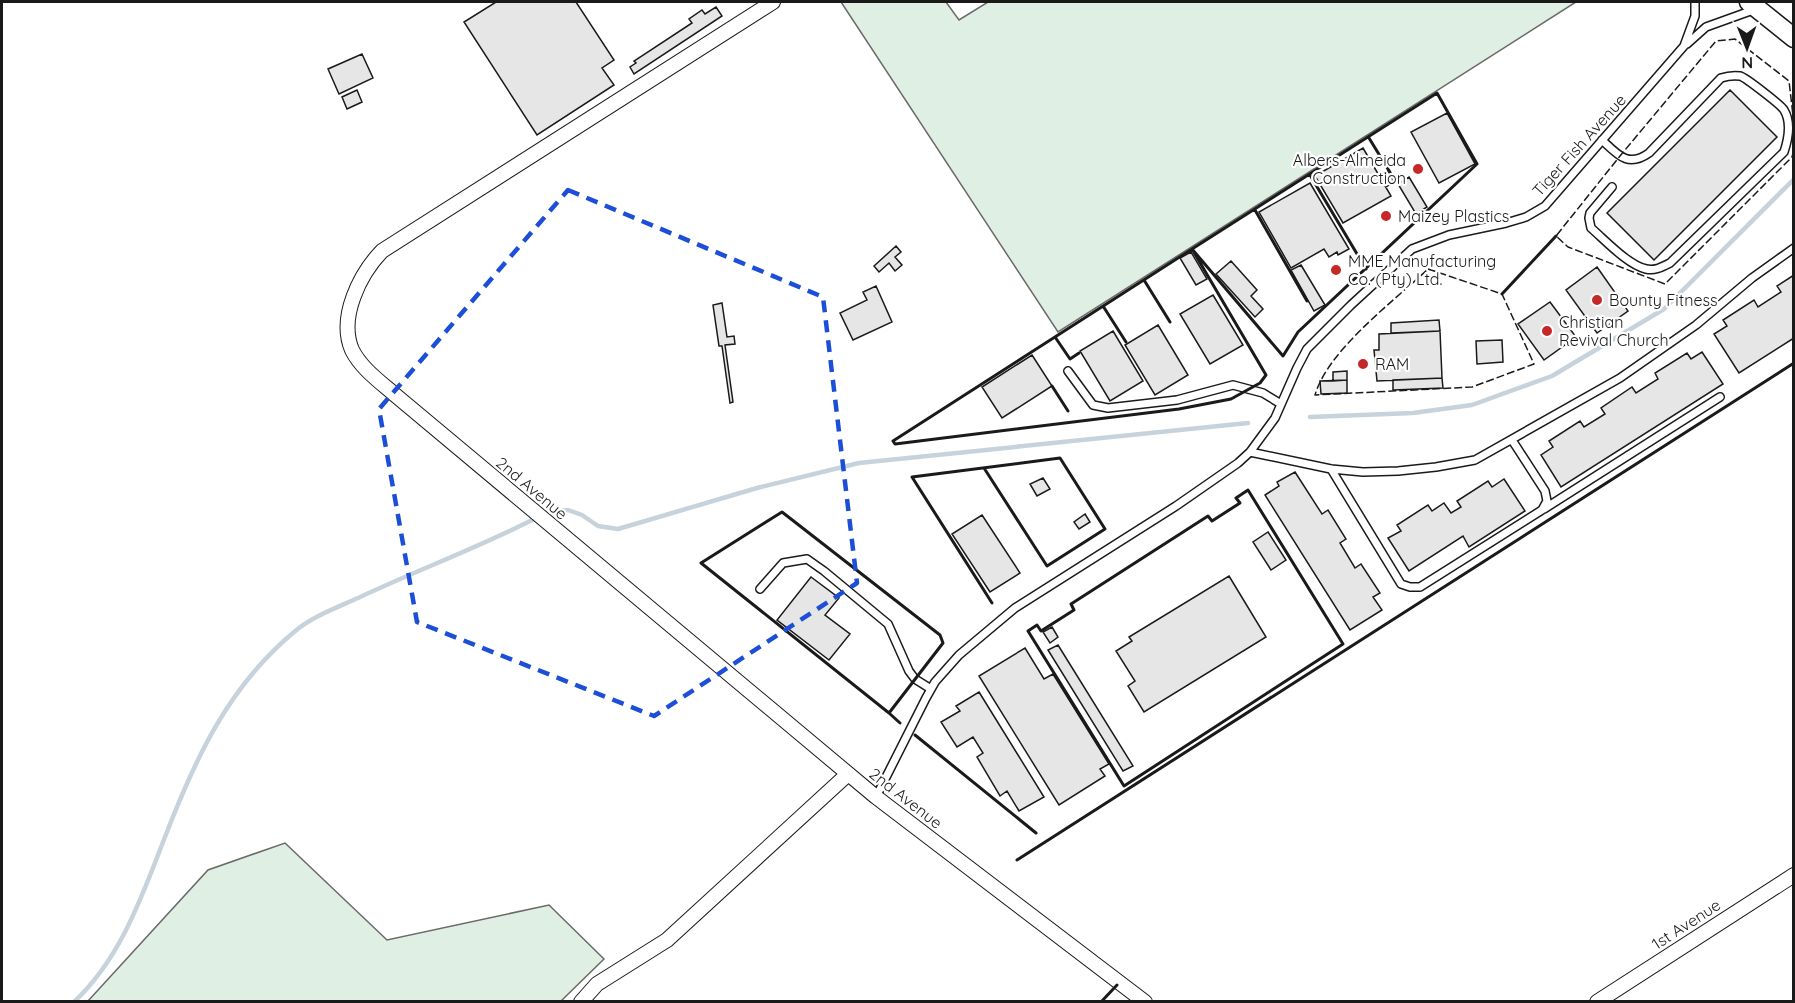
<svg xmlns="http://www.w3.org/2000/svg" width="1795" height="1003" viewBox="0 0 1795 1003" font-family="Quicksand,sans-serif">
	<style>
		.green { fill: #e0efe3; stroke: #6a6a6a; stroke-width: 1.5 }
		.lines { fill: none; stroke-linecap: round; stroke-linejoin: round }
		.stream { stroke: #c6d2dc; stroke-width: 4.5 }
		.building { fill: #e6e6e6; stroke: #1a1a1a; stroke-width: 1.5 }
		.lane-casing { stroke: #1a1a1a; stroke-width: 10 }
		.street-casing { stroke: #1a1a1a; stroke-width: 16 }
		.secondary-casing { stroke: #1a1a1a; stroke-width: 21 }
		.lane { stroke: #fff; stroke-width: 7 }
		.street { stroke: #fff; stroke-width: 14 }
		.secondary { stroke: #fff; stroke-width: 18 }
		.fence { stroke: #1a1a1a; stroke-width: 1.5; stroke-dasharray: 8 3; stroke-linecap: butt }
		.wall { stroke: #1a1a1a; stroke-width: 3 }
		.marked { fill: none; stroke: #1d4ed8; stroke-width: 4.5; stroke-dasharray: 12 8; stroke-linejoin: round }
		.poi-dot { fill: #c62828; stroke: #fff; stroke-width: 2 }
		.labels { text-anchor: middle; stroke-width: 4.5; stroke-linejoin: round; paint-order: stroke }
		.street-label { font-size: 16px; fill: #1a1a1a; stroke: #fff }
		.poi-label { font-size: 16px; fill: #1a1a1a; stroke: #fff; text-anchor: start }
	</style>
	<rect width="100%" height="100%" fill="#fff"/>
	<path class="green" d="M 841,2 L 946,2 L 959,20 L 988,2 L 1576,2 L 1058,332 Z
		M 285,843 L 387,940 L 549,905 L 604,959 L 561,1001 L 88,1001 L 208,870 Z"/>
	<g class="lines">
		<path class="stream" d="M 1310,417 L 1413,413 L 1472,405 L 1552,376 L 1664,309 L 1794,179
			M 553,512 L 568,510 L 582,515 L 598,526 L 618,529 L 757,488 L 859,463 L 1248,423
			M 74,1002 C 121,958 142,896 165,837 C 195,759 228,687 294,632 C 313,616 336,608 358,598 C 417,570 478,548 536,518"/>
	</g>
	<path class="building" d="M 496,2 L 576,2 L 614,60 L 602,68 L 614,85 L 537,135 L 464,22 Z
		M 716,7 L 722,16 L 634,74 L 630,67 L 636,63 L 634,61 L 692,23 L 689,19 L 702,10 L 705,14 Z
		M 362,54 L 373,78 L 339,94 L 328,69 Z
		M 357,90 L 362,102 L 347,109 L 342,97 Z
		M 1730,90 L 1777,137 L 1654,260 L 1607,213 Z
		M 1447,113 L 1475,164 L 1439,183 L 1411,132 Z
		M 1363,148 L 1391,196 L 1343,223 L 1315,176 Z
		M 1388,171 L 1394,182 L 1386,187 L 1379,176 Z
		M 1409,177 L 1427,207 L 1416,214 L 1398,184 Z
		M 1310,183 L 1349,249 L 1338,255 L 1337,252 L 1329,257 L 1324,249 L 1291,268 L 1259,212 Z
		M 896,246 L 901,252 L 895,257 L 902,265 L 895,271 L 889,263 L 879,272 L 874,266 Z
		M 1191,252 L 1207,279 L 1196,285 L 1180,258 Z
		M 1231,261 L 1257,290 L 1251,296 L 1263,309 L 1255,317 L 1216,274 Z
		M 1301,265 L 1325,305 L 1314,311 L 1291,270 Z
		M 1597,267 L 1628,311 L 1597,333 L 1566,290 Z
		M 1794,275 L 1794,338 L 1739,373 L 1714,334 L 1727,326 L 1723,320 L 1754,300 L 1758,307 L 1781,292 L 1777,286 Z
		M 876,286 L 892,322 L 853,340 L 840,313 L 867,300 L 863,292 Z
		M 1213,295 L 1243,345 L 1210,364 L 1180,314 Z
		M 1550,302 L 1576,337 L 1544,360 L 1518,324 Z
		M 722,303 L 727,337 L 734,336 L 735,344 L 725,345 L 733,402 L 730,403 L 722,346 L 719,346 L 713,305 Z
		M 1439,320 L 1440,331 L 1391,333 L 1391,323 Z
		M 1158,325 L 1188,375 L 1155,395 L 1125,345 Z
		M 1113,331 L 1143,381 L 1110,401 L 1080,351 Z
		M 1440,331 L 1442,378 L 1377,381 L 1374,350 L 1379,350 L 1379,334 Z
		M 1502,340 L 1503,362 L 1477,364 L 1476,341 Z
		M 1702,352 L 1723,384 L 1561,487 L 1541,455 L 1553,447 L 1549,441 L 1580,421 L 1584,427 L 1605,414 L 1601,408 L 1632,387 L 1636,393 L 1658,379 L 1655,373 L 1687,353 L 1691,359 Z
		M 1032,355 L 1052,386 L 1002,418 L 982,387 Z
		M 1347,371 L 1347,380 L 1333,381 L 1333,372 Z
		M 1442,378 L 1443,388 L 1393,390 L 1393,380 Z
		M 1347,380 L 1347,393 L 1321,394 L 1320,381 Z
		M 1295,472 L 1322,514 L 1328,510 L 1346,539 L 1340,543 L 1355,568 L 1361,564 L 1380,593 L 1373,597 L 1382,610 L 1350,630 L 1265,495 L 1279,486 L 1277,482 Z
		M 1043,478 L 1050,489 L 1037,496 L 1030,484 Z
		M 1504,479 L 1525,511 L 1469,547 L 1463,536 L 1409,571 L 1388,538 L 1401,531 L 1397,525 L 1428,505 L 1432,511 L 1444,503 L 1451,513 L 1461,507 L 1457,501 L 1488,481 L 1492,487 Z
		M 1085,514 L 1090,522 L 1079,529 L 1074,522 Z
		M 982,515 L 1020,573 L 990,592 L 952,534 Z
		M 1268,532 L 1286,560 L 1271,570 L 1253,542 Z
		M 1229,576 L 1266,637 L 1144,712 L 1128,686 L 1135,681 L 1116,651 L 1132,641 L 1129,637 Z
		M 811,577 L 839,598 L 825,615 L 850,634 L 829,660 L 777,620 Z
		M 1052,627 L 1058,637 L 1050,643 L 1043,632 Z
		M 1058,645 L 1133,766 L 1123,771 L 1048,650 Z
		M 1025,648 L 1044,679 L 1053,674 L 1109,764 L 1100,769 L 1105,776 L 1059,805 L 979,676 Z
		M 979,692 L 1044,797 L 1019,811 L 1007,791 L 1000,796 L 977,757 L 983,753 L 973,737 L 957,747 L 941,722 L 960,711 L 956,706 Z"/>
	<g class="lines">
		<defs>
			<path id="lane" d="M 1687,44 L 1706,27 L 1756,9
				M 1602,140 C 1618,155 1628,168 1649,153 L 1721,78 C 1727,76 1733,75 1740,76 C 1745,77 1781,105 1784,110 C 1792,123 1788,140 1784,152 L 1670,263 C 1662,267 1655,271 1646,269 C 1628,265 1605,240 1591,228 L 1589,218 L 1590,213 L 1612,187
				M 1068,371 L 1093,405 L 1108,408 L 1177,400 L 1233,385 L 1263,393 L 1281,404
				M 1250,452 L 1331,469 L 1363,472 L 1398,471 L 1436,467 L 1475,460 L 1620,378 L 1696,325 L 1752,278 L 1794,248
				M 1331,469 L 1401,584 L 1410,587 L 1420,587 L 1542,510 L 1547,501 L 1545,491 L 1512,440
				M 1544,509 L 1720,397
				M 760,589 L 783,563 L 807,559 L 824,571 L 888,624 L 909,671 L 915,679 L 931,689
				M 876,797 L 926,698 L 935,682 L 959,655 L 1015,608 L 1176,506 L 1238,463 L 1250,452 L 1275,418 L 1297,368 L 1307,349 L 1351,305 L 1412,249 L 1449,235 L 1506,223 L 1526,217 L 1545,206 L 1684,46 L 1695,16 L 1695,2"/>
			<path id="street" d="M 773,2 L 382,251 C 360,274 338,317 352,350 C 361,368 379,381 394,394 L 876,797 L 1145,1002
				M 581,1002 L 597,984 L 667,940 L 848,774
				M 1597,1002 L 1794,875"/>
			<path id="secondary" d="M 1749,2 L 1794,38"/>
		</defs>
		<use href="#lane" class="lane-casing"/>
		<use href="#street" class="street-casing"/>
		<use href="#secondary" class="secondary-casing"/>
		<use href="#lane" class="lane"/>
		<use href="#street" class="street"/>
		<use href="#secondary" class="secondary"/>
		<path class="fence" d="M 1794,124 L 1789,81 L 1735,39 L 1716,41 L 1620,156 L 1556,236 L 1568,247 L 1665,284 L 1792,157 L 1794,150
			M 1428,269 L 1502,294 L 1534,364 L 1472,387 L 1315,395 C 1328,350 1393,302 1428,269 Z"/>
		<path class="wall" d="M 1437,93 L 1477,164 L 1298,332 L 1283,356 L 1192,249 Z
			M 1369,138 L 1391,174
			M 1310,175 L 1366,269
			M 1255,210 L 1307,301
			M 1192,249 L 1266,375 L 1260,383 L 1231,399 L 1179,409 L 895,444 L 893,441 Z
			M 1144,280 L 1170,322
			M 1502,294 L 1556,236
			M 1103,306 L 1126,342
			M 1055,337 L 1070,359 L 1079,353
			M 1052,386 L 1068,411
			M 984,468 L 1047,566 L 1105,529 L 1060,458 L 912,477 L 992,603
			M 1248,490 L 1343,644 L 1124,786 L 1028,631 L 1037,625 L 1041,631 L 1074,610 L 1071,604 L 1208,516 L 1212,521 L 1240,503 L 1236,498 Z
			M 782,512 L 940,635 L 943,643 L 889,713 L 701,563 Z
			M 889,713 L 900,723
			M 915,735 L 1036,833
			M 1017,860 L 1794,363
			M 1101,1002 L 1117,985"/>
	</g>
	<path class="marked" d="M 568,190 L 823,297 L 857,583 L 654,716 L 417,622 L 379,409 Z"/>
	<g class="poi-dot">
		<circle cx="1418" cy="169" r="6"/>
		<circle cx="1386" cy="216" r="6"/>
		<circle cx="1336" cy="270" r="6"/>
		<circle cx="1597" cy="300" r="6"/>
		<circle cx="1547" cy="331" r="6"/>
		<circle cx="1363" cy="364" r="6"/>
	</g>
	<g class="labels">
		<g class="street-label">
			<text transform="translate(1579 145) rotate(-48)" y="6">Tiger Fish Avenue</text>
			<text transform="translate(532 488) rotate(40)" y="6">2nd Avenue</text>
			<text transform="translate(906 798) rotate(38)" y="6">2nd Avenue</text>
			<text transform="translate(1686 924) rotate(-33)" y="6">1st Avenue</text>
		</g>
		<g class="poi-label">
			<text x="1406" y="166" text-anchor="end">Albers-Almeida<tspan x="1406" dy="18">Construction</tspan></text>
			<text x="1398" y="222">Maizey Plastics</text>
			<text x="1348" y="267">MME Manufacturing<tspan x="1348" dy="18">Co. (Pty) Ltd.</tspan></text>
			<text x="1609" y="306">Bounty Fitness</text>
			<text x="1559" y="328">Christian<tspan x="1559" dy="18">Revival Church</tspan></text>
			<text x="1375" y="370">RAM</text>
		</g>
	</g>
	<rect width="1795" height="1003" fill="none" stroke="#1a1a1a" stroke-width="6"/>
	<g transform="translate(1747 48) rotate(179)" stroke="#ffffff" stroke-width="4.5" paint-order="stroke">
	<path d="M0-4.5L10 22L0 15L-10 22Z" fill="#1a1a1a"/>
	<text y="-9" font-size="16" font-weight="bold" text-anchor="middle" fill="#1a1a1a">N</text>
	</g>
</svg>
